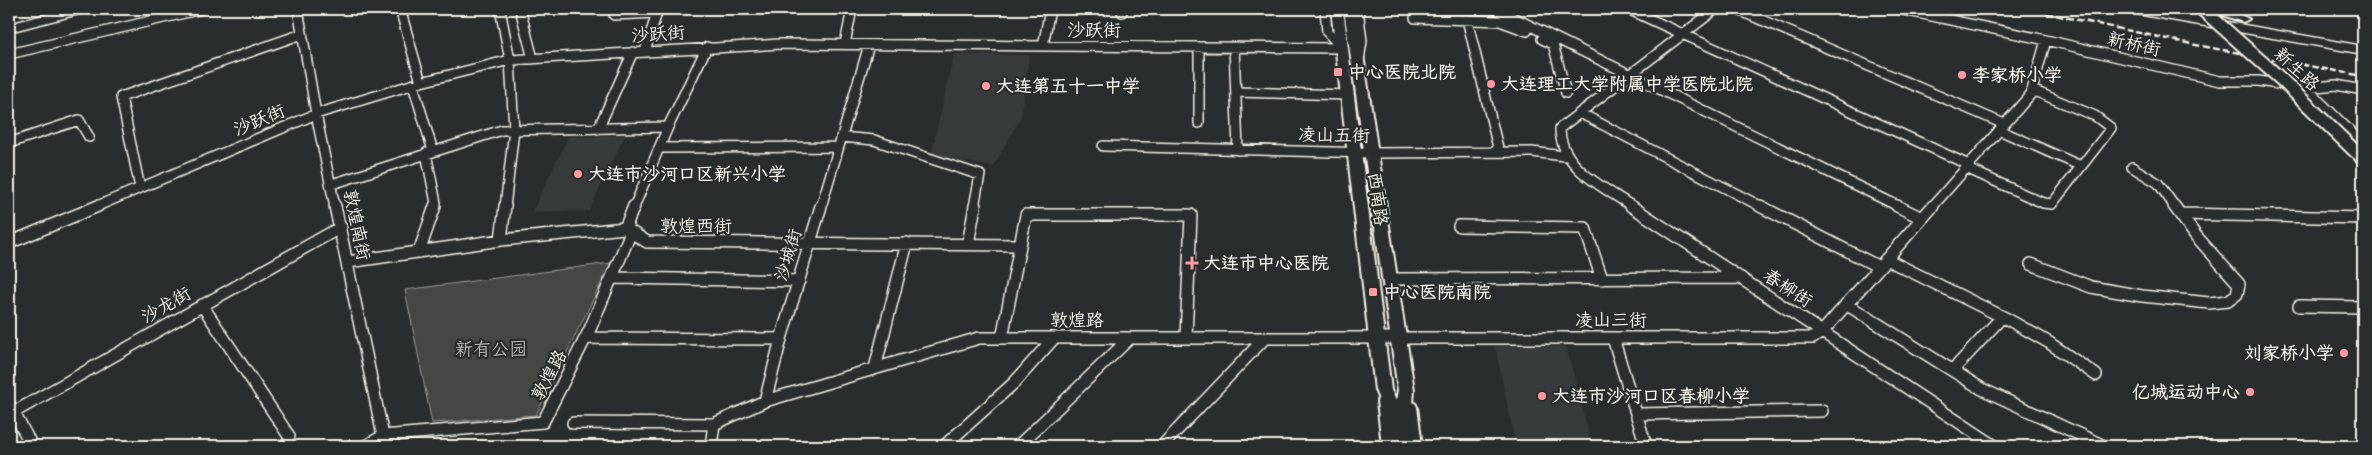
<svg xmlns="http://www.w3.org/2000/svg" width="2372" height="455" viewBox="0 0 2372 455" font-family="Dekko,'LXGW WenKai TC',sans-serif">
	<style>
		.built { fill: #373a3a }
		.green { fill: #444645; stroke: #9c9c96 }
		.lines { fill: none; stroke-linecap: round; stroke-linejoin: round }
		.street-far1-casing { stroke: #f4f1e8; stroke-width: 12 }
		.street-casing { stroke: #f4f1e8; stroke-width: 14 }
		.secondary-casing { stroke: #f4f1e8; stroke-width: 4 }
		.primary-casing { stroke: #f4f1e8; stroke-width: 4 }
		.highway-casing { stroke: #f4f1e8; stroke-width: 3 }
		.street-far1 { stroke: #2a2d2e; stroke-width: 9 }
		.street { stroke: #2a2d2e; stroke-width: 11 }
		.secondary { fill: #2a2d2e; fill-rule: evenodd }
		.primary { fill: #2a2d2e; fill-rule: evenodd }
		.highway { fill: #2a2d2e; fill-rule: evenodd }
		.rail { stroke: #f4f1e8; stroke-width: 2.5; stroke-dasharray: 7 3; stroke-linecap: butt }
		.secondary-bridge-casing { stroke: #f4f1e8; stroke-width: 16; stroke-linecap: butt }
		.secondary-bridge { stroke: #2a2d2e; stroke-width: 12 }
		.poi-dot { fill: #ff9aa2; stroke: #2a2d2e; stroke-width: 2 }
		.labels { text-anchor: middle; stroke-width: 4.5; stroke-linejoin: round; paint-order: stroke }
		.street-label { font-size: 18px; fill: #f4f1e8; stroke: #2a2d2e }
		.poi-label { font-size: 18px; font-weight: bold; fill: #f4f1e8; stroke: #2a2d2e; text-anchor: start }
		.park-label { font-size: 18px; fill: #b6b5af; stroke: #2a2d2e }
	</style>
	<rect width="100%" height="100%" fill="#2a2d2e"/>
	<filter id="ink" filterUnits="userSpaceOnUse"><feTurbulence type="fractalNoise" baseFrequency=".02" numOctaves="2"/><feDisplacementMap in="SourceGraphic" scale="10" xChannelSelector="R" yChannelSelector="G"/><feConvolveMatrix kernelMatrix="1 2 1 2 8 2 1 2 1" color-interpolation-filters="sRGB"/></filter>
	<g filter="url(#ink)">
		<path class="built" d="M 954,54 L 1029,55 L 1021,117 L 993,167 L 931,155 Z
			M 625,135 L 589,211 L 532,212 L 568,137 Z
			M 1495,346 L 1566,346 L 1592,446 L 1516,446 Z"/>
		<path class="green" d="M 611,263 L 536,415 L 432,423 L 405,290 Z"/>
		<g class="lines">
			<defs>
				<path id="street-far1" d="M 298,9 L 316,114 L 335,207
					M 400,9 L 421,82
					M 500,9 L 510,60 L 514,130 L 505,207
					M 520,9 L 533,59
					M 1122,9 L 1122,12
					M 1325,9 L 1327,32 L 1342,48
					M 1358,9 L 1362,41 L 1359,60
					M 1496,9 L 1900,207
					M 1628,9 L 1969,165
					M 1736,9 L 2004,124
					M 1898,9 L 2046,40 L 2220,81 L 2258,81 L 2306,88 L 2336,85 L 2363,90
					M 614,15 L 657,13 L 645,51
					M 1415,18 L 1500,21 L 1527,31
					M 1467,19 L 1499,152
					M 1542,39 L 1553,44 L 1566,93
					M 845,44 L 852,9
					M 1043,46 L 1050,9
					M 1199,47 L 1199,123
					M 1234,47 L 1238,150
					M 9,54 L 202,9
					M 413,85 L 433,151
					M 2306,88 L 2363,144
					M 1236,92 L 1348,95
					M 1580,113 L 1762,207
					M 598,129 L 633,52
					M 1999,130 L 2081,166
					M 841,137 L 874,140 L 980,175 L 974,207
					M 9,143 L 79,120 L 89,137
					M 1103,146 L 1371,153 L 1532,152 L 1564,156
					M 659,148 L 838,147
					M 426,153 L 436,203 L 435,207
					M 2132,167 L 2158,183 L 2175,207
					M 1966,168 L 2043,203 L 2052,204 L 2111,128 L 2095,116 L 2032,90
					M 332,184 L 502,130 L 668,127
					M 140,188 L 121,97 L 302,34
					M 95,207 L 316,114 L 421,82 L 510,60 L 781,44 L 1342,48
					M 634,207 L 668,127 L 707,47
					M 821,207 L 869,45
					M 1633,207 C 1604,187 1560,168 1560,128 L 1716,9
					M 1932,207 L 2031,94 L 2046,40"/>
				<path id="street" d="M 335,206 L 383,436 L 388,446
					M 1631,206 L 1995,446
					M 1760,206 L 1879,267
					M 1897,206 L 1922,218
					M 2180,214 L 2363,218
					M 1459,226 L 1585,228 L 1602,279
					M 625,228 L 634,206
					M 501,240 L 505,206
					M 9,243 L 98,206
					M 968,244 L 975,206
					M 419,252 L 435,206
					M 1886,259 L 2009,320 L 2048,342 L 2096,375
					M 348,262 L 501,240 L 625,228 L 647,242 L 1020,245
					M 2031,264 L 2091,287 L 2142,296 L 2209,303 L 2228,301 L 2237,294 L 2239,284 L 2196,236 L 2174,206
					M 615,278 L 799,281
					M 1390,279 L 1741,278
					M 1846,304 L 1982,389 L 2104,446
					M 202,305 L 289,436
					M 2299,306 L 2363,307
					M 588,338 L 781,339
					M 1002,338 L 1026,215 L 1191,215 L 1186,338
					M 1613,338 L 1646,446
					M 875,368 L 907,243
					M 1953,370 L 2002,317
					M 765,401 L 781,339 L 821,206
					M 9,404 L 32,446
					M 1636,414 L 1822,411
					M 9,415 L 341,227
					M 573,423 L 714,424
					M 365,446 L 383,436 L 543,422 L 590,329 L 631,232
					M 711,446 L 714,424 L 765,401 L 979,338 L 1813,338 L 1822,332 L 1933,206
					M 944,446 L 1015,382 L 1054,338
					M 1018,446 L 1130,338
					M 1162,446 L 1265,338"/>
				<path id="secondary" d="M 2212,9 L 2227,9 L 2249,19 L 2243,22 L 2220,14 L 2215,17 L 2177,19 L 2171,16 L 2177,13 L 2211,11 Z
					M 2356,148 L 2363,152 L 2363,164 L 2358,163 L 2350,152 Z
					M 1385,395 L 1391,397 L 1393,401 L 1398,446 L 1382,446 L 1377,401 L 1379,397 Z
					M 1409,401 L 1415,403 L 1417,407 L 1422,446 L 1406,446 L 1401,407 L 1403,403 Z"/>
				<path id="primary" d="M 1331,9 L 1343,9 L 1391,390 L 1396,401 L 1398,390 L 1344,9 L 1356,9 L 1414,390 L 1411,434 L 1413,446 L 1395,446 L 1393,434 L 1375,390 Z"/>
				<path id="highway" d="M 66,9 L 89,9 L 87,12 L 9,32 L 9,24 Z
					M 2124,9 L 2154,9 L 2363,46 L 2363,54 L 2131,13 Z"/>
			</defs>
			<use href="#street-far1" class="street-far1-casing"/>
			<use href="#street" class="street-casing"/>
			<use href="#secondary" class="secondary-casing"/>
			<use href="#primary" class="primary-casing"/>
			<use href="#highway" class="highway-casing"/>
			<use href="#street-far1" class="street-far1"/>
			<use href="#street" class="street"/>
			<use href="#secondary" class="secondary"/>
			<use href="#primary" class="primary"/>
			<use href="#highway" class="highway"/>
			<path class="rail" d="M 9,9 L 11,9
				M 2027,9 L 2196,45 L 2363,76"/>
			<defs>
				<path id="secondary-bridge" d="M 2202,9 L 2282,80 L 2356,152"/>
			</defs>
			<use href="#secondary-bridge" class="secondary-bridge-casing"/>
			<use href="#secondary-bridge" class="secondary-bridge"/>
		</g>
	</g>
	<g class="poi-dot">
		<rect x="1333" y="67" width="10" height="10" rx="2.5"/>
		<circle cx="1962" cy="75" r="5"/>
		<circle cx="1491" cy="84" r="5"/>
		<circle cx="986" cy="86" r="5"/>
		<circle cx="578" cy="174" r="5"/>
		<path d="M1189.5 255.5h5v5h5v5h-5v5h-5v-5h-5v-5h5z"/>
		<rect x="1368" y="287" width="10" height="10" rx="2.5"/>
		<circle cx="2344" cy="353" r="5"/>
		<circle cx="2250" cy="392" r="5"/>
		<circle cx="1542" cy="396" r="5"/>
	</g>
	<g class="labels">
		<g class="street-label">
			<text x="1094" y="36">沙跃街</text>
			<text transform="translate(658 34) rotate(-4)" y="6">沙跃街</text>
			<text transform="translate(2134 44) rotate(13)" y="6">新桥街</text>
			<text transform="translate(2297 69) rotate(43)" y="6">新生路</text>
			<text transform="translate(259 120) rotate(-23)" y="6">沙跃街</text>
			<text transform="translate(1334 135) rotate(1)" y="6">凌山五街</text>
			<text transform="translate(1378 199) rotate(82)" y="6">西南路</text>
			<text transform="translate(357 225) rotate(78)" y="6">敦煌南街</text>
			<text x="696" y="232">敦煌西街</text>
			<text transform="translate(788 255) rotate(-73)" y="6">沙城街</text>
			<text transform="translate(1788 288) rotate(33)" y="6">春柳街</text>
			<text transform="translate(166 305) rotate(-30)" y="6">沙龙街</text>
			<text x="1077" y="326">敦煌路</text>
			<text x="1611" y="326">凌山三街</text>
			<text transform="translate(549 375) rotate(-62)" y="6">敦煌路</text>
		</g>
		<g class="poi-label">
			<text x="1348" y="78">中心医院北院</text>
			<text x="1972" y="81">李家桥小学</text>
			<text x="1501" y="90">大连理工大学附属中学医院北院</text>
			<text x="996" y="92">大连第五十一中学</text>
			<text x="588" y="180">大连市沙河口区新兴小学</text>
			<text x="1203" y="269">大连市中心医院</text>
			<text x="1383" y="298">中心医院南院</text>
			<text x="2334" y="359" text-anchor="end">刘家桥小学</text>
			<text x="2240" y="398" text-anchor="end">亿城运动中心</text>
			<text x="1552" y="402">大连市沙河口区春柳小学</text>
		</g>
		<g class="park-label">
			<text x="491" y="355">新有公园</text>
		</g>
	</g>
	<rect width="2372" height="455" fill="none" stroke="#2a2d2e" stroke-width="30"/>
	<rect x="15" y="15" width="2342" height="425" fill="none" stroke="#f4f1e8" stroke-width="2" filter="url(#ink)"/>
</svg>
